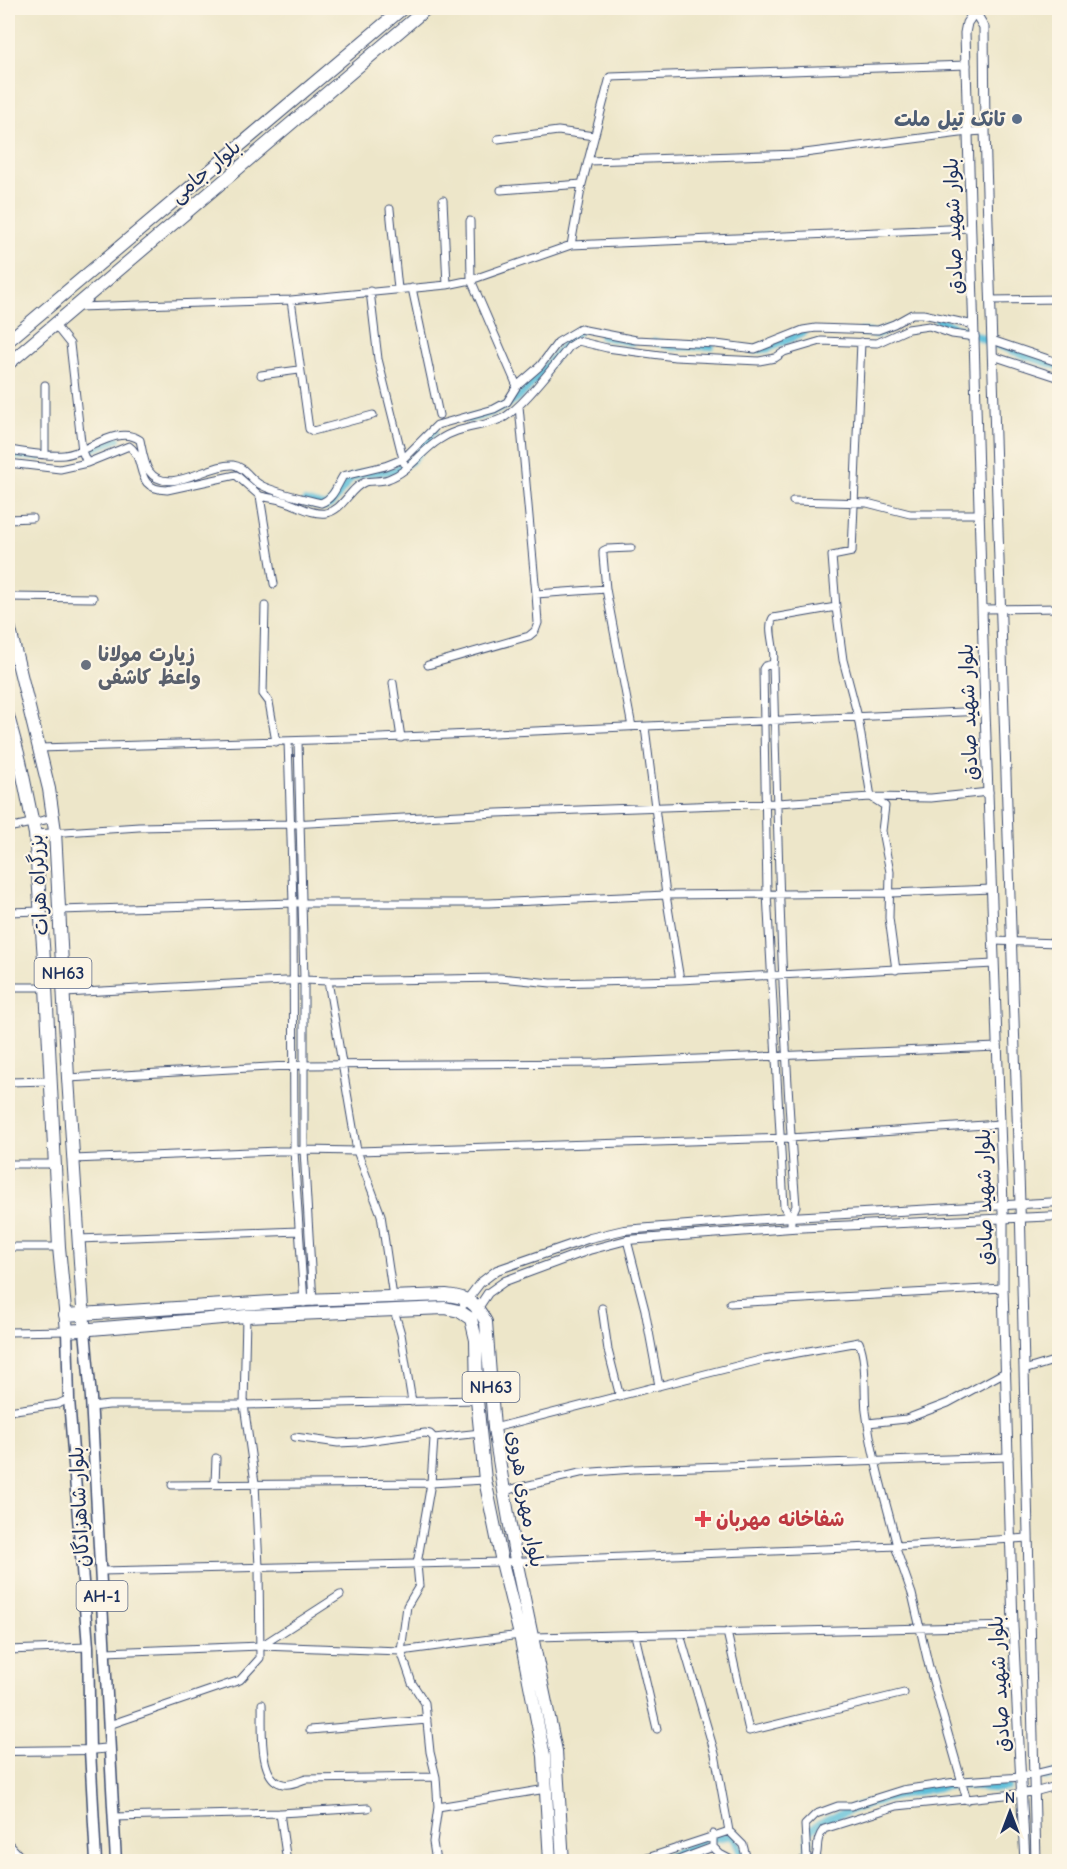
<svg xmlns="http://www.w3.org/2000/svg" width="1067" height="1869" viewBox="0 0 1067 1869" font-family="'Comic Neue','Playpen Sans Arabic',sans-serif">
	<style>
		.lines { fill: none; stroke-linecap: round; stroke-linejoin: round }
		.canal { stroke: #5cbfda; stroke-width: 8 }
		.minor-casing { stroke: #3a4a6e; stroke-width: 9 }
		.tertiary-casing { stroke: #3a4a6e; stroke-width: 10 }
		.secondary-casing { stroke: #3a4a6e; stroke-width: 11 }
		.primary-casing { stroke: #3a4a6e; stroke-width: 13 }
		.trunk-casing { stroke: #3a4a6e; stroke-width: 14 }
		.minor { stroke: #fff; stroke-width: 7 }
		.tertiary { stroke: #fff; stroke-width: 8 }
		.secondary { stroke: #fff; stroke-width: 9 }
		.primary { stroke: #fff; stroke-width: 10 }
		.trunk { stroke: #fff; stroke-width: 12 }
		.service-dot { fill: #5c6f8a; stroke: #fcf5e5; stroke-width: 2 }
		.worship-dot { fill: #6b7280; stroke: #fcf5e5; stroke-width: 2 }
		.health-dot { fill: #e0444e; stroke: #fcf5e5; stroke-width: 2 }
		.labels { text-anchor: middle; stroke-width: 4.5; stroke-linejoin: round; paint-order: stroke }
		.shield { fill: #fcf5e5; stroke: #5e6a86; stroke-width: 1.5 }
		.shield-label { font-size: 18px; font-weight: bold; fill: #1b2f5e }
		.service-label { font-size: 20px; font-weight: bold; fill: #4e5e75; stroke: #fcf5e5; text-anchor: end }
		.street-label { font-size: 20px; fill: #1b2f5e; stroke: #fcf5e5 }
		.worship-label { font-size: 20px; font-weight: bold; fill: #5b616d; stroke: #fcf5e5; text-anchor: start }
		.health-label { font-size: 20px; font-weight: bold; fill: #be3a42; stroke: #fcf5e5; text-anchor: start }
	</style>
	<rect width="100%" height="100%" fill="#fcf5e5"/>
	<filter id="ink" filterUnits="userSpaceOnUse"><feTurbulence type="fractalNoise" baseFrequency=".0167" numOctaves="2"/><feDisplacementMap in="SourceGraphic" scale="12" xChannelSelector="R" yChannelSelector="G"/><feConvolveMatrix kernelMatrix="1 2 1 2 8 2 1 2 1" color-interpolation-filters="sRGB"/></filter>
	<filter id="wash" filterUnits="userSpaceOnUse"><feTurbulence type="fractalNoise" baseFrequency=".008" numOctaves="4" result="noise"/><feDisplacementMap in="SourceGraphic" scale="24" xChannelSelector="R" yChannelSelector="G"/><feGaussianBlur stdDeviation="1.35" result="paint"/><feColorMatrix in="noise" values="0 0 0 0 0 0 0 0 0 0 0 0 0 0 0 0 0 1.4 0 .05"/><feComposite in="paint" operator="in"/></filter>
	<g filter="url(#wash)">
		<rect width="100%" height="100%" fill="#ede6c9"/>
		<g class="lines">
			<path class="canal" d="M 938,320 L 1013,351 L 1060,367
				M 862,332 L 877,334 L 888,329
				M 602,336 L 631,342
				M 655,342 L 673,347 L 711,346
				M 752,350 L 767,349 L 803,333
				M 468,419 C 533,406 536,369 579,330
				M 89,450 L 117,439
				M 8,455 L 39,457
				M 305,502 L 325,507 L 331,504 L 351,478 L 364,473 L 393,471 L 411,461 L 430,439 L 428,437 L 434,431
				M 1046,1777 L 1060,1772
				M 715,1838 L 733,1835 L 745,1862
				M 658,1862 L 703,1841
				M 808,1862 L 809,1831 C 831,1810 929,1785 961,1785 C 977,1785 991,1791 1007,1787"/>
		</g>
	</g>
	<g filter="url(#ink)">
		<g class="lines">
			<defs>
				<path id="minor" d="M 498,139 L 558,131 L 594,136
					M 589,161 L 797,154 L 968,132 L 985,131
					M 501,190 L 582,184
					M 443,200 L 447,285
					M 390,209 L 398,289
					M 470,221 L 471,280 L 517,386
					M 571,245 L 582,184 L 610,77 L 967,65
					M 412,288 L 439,415
					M 370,291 L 378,359 L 404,463
					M 291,300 L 309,429 L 313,431 L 373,415
					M 991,300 L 1060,299
					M 78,307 L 291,300 L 447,285 L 471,280 L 571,245 L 971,228
					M 54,324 L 70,344 L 82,451 L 87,463
					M 992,340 L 1060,363
					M 861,342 L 852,552 L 832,556 L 836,607 L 843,660 L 858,717 L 871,797 L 885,806 L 882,831 L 890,872 L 889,918 L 896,970
					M 993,356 L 1060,378
					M 261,375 L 299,370
					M 8,450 C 26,452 45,457 64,455 C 89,453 116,424 140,440 C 142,449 144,464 149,471 C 167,497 210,463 233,465 C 244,466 250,479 259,484 C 272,492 305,499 321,503 C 334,498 336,487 343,476 L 385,466 L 403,459 L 437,425 L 494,409 L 507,402 L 517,386 L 540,366 L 558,342 L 580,329 L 636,340 L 716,344 L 755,349 L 803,330 L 816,328 L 878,330 L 894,324 L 912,314 L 923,314 L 974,325
					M 45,455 L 45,385
					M 8,463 L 60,469 L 87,463 L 129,446 C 148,460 132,489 167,490 L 236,475 L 260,496 L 274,584
					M 260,496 C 269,498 278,499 287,502 C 299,506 313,515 326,513 C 344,510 349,488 365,482 C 372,480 381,482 388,479 C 409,472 421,451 439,440 C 458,426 482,428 503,418 C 522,408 555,365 569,347 L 578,341 L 607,348 L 675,357 L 759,361 L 775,358 L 784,352 L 821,341 L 877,343 L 908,329 L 929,326 L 952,334 L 975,337
					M 793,501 L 867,503 L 910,514 L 980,514
					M 8,519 L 32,518
					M 631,548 L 607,549 L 603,551 L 603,556 L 606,589 L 632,727
					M 536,594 L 606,589
					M 8,597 L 93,598
					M 265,606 L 263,694 L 269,702 L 276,742
					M 983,609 L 1060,608
					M 773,664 L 765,666 L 763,669 L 767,893 L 784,1207 L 791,1217
					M 428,665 L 529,636 L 535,631 L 538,623 L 536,594 L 519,406
					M 393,683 L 401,738
					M 645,727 L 666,895 L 680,980
					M 288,741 L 293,903 L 294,1151 L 304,1303
					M 298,741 L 304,980 L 304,1150 L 313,1302
					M 39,748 L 380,738 L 985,711
					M 8,828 L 54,818
					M 35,834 L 139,827 L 291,824 L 497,813 L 777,803 L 871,797 L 931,798 L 989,792
					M 59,910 L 293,903 L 489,903 L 666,895 L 891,893 L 992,889
					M 8,912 L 41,911
					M 993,941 L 1060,943
					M 328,981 L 357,1151 L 381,1215 L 393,1297
					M 8,987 L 46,987
					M 65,993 L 304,980 L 328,981 L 500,978 L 551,983 L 680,980 L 994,964
					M 68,1078 L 304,1065 L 599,1063 L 998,1047
					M 8,1082 L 51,1081
					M 73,1159 L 304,1150 L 357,1151 L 790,1138 L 1000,1124
					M 8,1164 L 54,1164
					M 791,1228 L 791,1217 L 796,1206 C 782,1026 778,845 773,664 C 777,650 766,629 773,618 L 836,607
					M 78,1239 L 299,1231
					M 627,1240 L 645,1310 L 659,1386
					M 8,1247 L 59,1247
					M 730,1303 L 1003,1288
					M 602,1308 L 608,1350 L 620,1397
					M 394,1310 L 401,1334 L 412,1402
					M 8,1332 L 67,1331
					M 1024,1370 L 1060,1359
					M 91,1407 L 109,1405 L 244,1405 L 477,1400
					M 8,1411 L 58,1404 L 69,1399
					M 868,1423 L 906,1419 L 948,1403 L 1007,1371
					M 494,1428 L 764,1359 L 859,1342 C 867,1361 864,1391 866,1411 C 872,1457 886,1502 897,1546
					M 295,1437 L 338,1443 L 359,1442 L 425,1433 L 430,1434 L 434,1438 L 431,1483 L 417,1564 L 419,1586 L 407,1606 L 401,1651 L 412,1683 L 425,1703 L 430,1752 L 436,1777 L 438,1807 L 433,1842 L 436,1862
					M 434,1438 L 481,1433
					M 215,1484 L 216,1458
					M 172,1485 L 431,1483 L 485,1480
					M 504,1491 L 580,1473 L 634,1469 L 1009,1457
					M 895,1546 L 912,1594 L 929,1667 L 967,1800
					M 101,1571 L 502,1562 L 897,1546 L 1028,1538
					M 727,1632 L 749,1731 L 904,1693
					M 680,1634 L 715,1754 L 729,1831
					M 635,1635 L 657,1729
					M 534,1637 L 1013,1626
					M 261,1646 L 340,1595
					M 8,1650 L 88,1647
					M 105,1652 L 261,1646 L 401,1651 L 520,1635
					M 262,1704 C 263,1723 257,1780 283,1784 C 291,1786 299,1781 306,1779 L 436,1777
					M 109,1725 L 240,1680 L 260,1658 L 259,1567 L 255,1483 L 244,1405 L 246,1316
					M 310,1730 L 427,1720
					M 438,1807 L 546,1789
					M 280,1813 L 287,1862
					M 113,1817 L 280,1813 L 368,1808
					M 713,1834 L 713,1847 L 720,1854 L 735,1862
					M 8,1843 L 19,1855 L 21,1862
					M 635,1862 L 729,1831 L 743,1845 L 747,1860 L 752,1862
					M 673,1862 L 713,1847
					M 799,1862 L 807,1858 L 805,1825 L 816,1814 L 838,1806 L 851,1806 L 902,1790 L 962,1781 L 1022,1777 L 1060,1768
					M 814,1862 C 821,1849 813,1843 824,1829 L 897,1806 L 1034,1792 L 1060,1785"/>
				<path id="tertiary" d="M 464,1304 L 480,1283 L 497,1270 L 590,1238 L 624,1230 L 791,1217 L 1060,1202
					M 476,1311 L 488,1293 L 505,1281 L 589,1250 L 627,1240 L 791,1228 L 1060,1216
					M 8,1751 L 90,1750 L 110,1748"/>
				<path id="secondary" d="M 977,8 L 967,23 L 965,33 L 985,711 L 1003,1205 L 1003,1288 L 1013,1626 L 1025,1862
					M 975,12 L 984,27 L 985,131 L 1020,1204 L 1036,1862"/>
				<path id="primary" d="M 85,1330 L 91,1398 L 116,1862
					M 67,1331 L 69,1399 L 88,1647 L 90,1750 L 96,1862"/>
				<path id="trunk" d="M 8,341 L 403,8
					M 8,364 L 427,8
					M 8,622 L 49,789 L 55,831 L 68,1078 L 84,1323
					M 8,716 L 20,761 L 35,834 L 46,987 L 59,1247 L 67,1331 L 246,1316 L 445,1308 L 459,1311 L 471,1319 L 476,1340 L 477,1400 L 485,1480 L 502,1562 L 520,1635 L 544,1756 L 550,1862
					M 65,1315 L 304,1300 L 446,1295 C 468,1297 476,1303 486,1322 L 494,1428 L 504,1491 L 516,1560 L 556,1751 L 563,1862"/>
			</defs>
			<use href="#minor" class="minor-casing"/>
			<use href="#tertiary" class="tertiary-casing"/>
			<use href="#secondary" class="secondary-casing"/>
			<use href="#primary" class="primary-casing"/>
			<use href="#trunk" class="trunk-casing"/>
			<use href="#minor" class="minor"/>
			<use href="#tertiary" class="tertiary"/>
			<use href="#secondary" class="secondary"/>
			<use href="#primary" class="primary"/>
			<use href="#trunk" class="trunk"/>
		</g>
	</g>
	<circle class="service-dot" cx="1017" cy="119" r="6"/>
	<circle class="worship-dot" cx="86" cy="665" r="6"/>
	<path class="health-dot" d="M700 1510h6v6h6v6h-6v6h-6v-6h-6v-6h6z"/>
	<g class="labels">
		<g class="shield">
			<rect x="34.5" y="958" width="57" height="30" rx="4.5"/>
			<rect x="462.5" y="1372" width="57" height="30" rx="4.5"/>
			<rect x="76.5" y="1581" width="51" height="30" rx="4.5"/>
		</g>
		<g class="shield-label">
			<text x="63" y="979">NH63</text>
			<text x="491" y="1393">NH63</text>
			<text x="102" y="1602">AH-1</text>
		</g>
		<g class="service-label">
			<text x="1005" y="126">تانک تیل ملت</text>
		</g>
		<g class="street-label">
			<text transform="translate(205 171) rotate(-40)" y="7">بلوار جامی</text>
			<text transform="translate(953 226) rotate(-92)" y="7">بلوار شهید صادق</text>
			<text transform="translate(968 712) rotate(-92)" y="7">بلوار شهید صادق</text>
			<text transform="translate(38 885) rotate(-93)" y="7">بزرگراه هرات</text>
			<text transform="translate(984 1197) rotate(-91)" y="7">بلوار شهید صادق</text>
			<text transform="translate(526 1499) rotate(80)" y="7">بلوار مهری هروی</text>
			<text transform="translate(79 1507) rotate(-93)" y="7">بلوار شاهزادگان</text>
			<text transform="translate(999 1684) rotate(-93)" y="7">بلوار شهید صادق</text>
		</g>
		<g class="worship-label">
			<text x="98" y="661">زیارت مولانا<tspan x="98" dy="23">واعظ کاشفی</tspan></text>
		</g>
		<g class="health-label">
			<text x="716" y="1526">شفاخانه مهربان</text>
		</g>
	</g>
	<rect width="1067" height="1869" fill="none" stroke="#fcf5e5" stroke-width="30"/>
	<g transform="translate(1010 1812)" stroke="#fcf5e5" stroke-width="4.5" paint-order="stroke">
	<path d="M0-4.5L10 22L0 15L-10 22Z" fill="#1b2f5e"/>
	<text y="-9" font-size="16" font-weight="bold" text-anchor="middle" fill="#1b2f5e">N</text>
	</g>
</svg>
